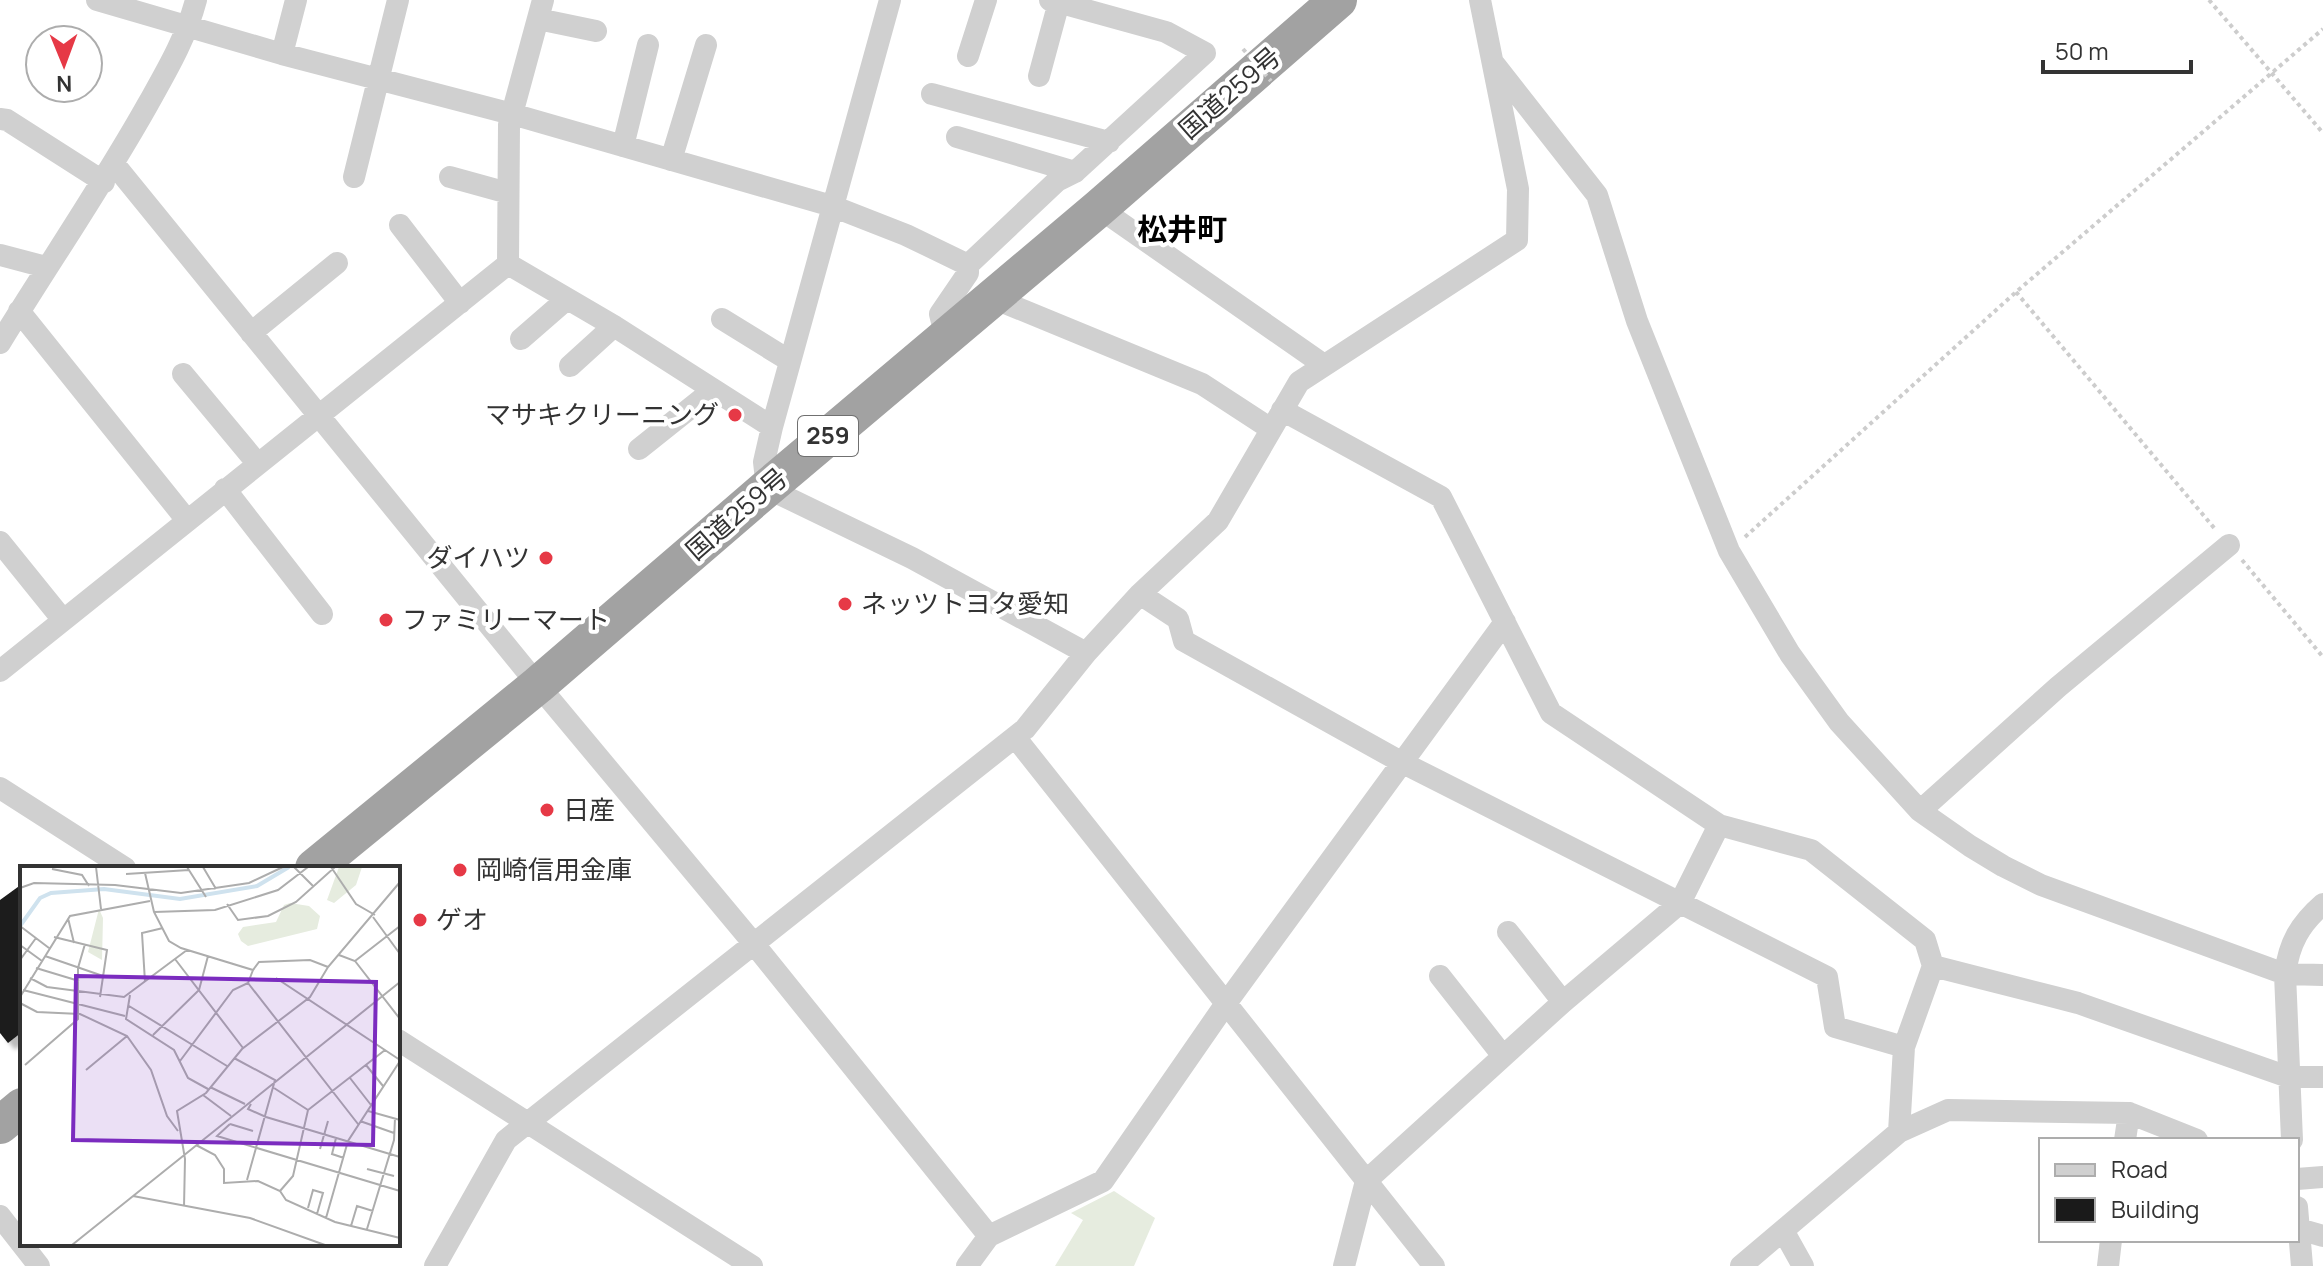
<svg xmlns="http://www.w3.org/2000/svg" width="2323" height="1266" viewBox="0 0 2323 1266" font-family="Manrope,'Noto Sans JP',sans-serif">
	<style>
		.green { fill: #e6ecdf }
		.building { fill: #1a1a1a; filter: url(#shadow) }
		.lines { fill: none; stroke-linecap: round; stroke-linejoin: round }
		.path { stroke: #cdcdcd; stroke-width: 4; stroke-dasharray: 4 4; stroke-linecap: butt }
		.minor { stroke: #d0d0d0; stroke-width: 22 }
		.trunk { stroke: #a2a2a2; stroke-width: 38 }
		.path-bridge { stroke: #cdcdcd; stroke-width: 4; stroke-dasharray: 4 4; stroke-linecap: butt }
		.poi-dot { fill: #e63946; stroke: #fff; stroke-width: 3 }
		.labels { text-anchor: middle; stroke-width: 8; stroke-linejoin: round; paint-order: stroke }
		.shield { fill: #fff; stroke: #707070; stroke-width: 2 }
		.shield-label { font-size: 24px; font-weight: bold; fill: #333 }
		.street-label { font-size: 26px; fill: #333; stroke: #fff }
		.poi-label { font-size: 26px; fill: #333; stroke: #fff; text-anchor: start }
		.quarter-label { font-size: 30px; font-weight: bold; fill: #000; stroke: #fff }
		.inset-river { fill: none; stroke: #cfe2ee; stroke-width: 4 }
		.inset-road { fill: none; stroke: #adadad; stroke-width: 2 }
		.view { fill: #7b2cbf; fill-opacity: 0.15; stroke: #7b2cbf; stroke-width: 4 }
		.inset-edge { fill: none; stroke: #333; stroke-width: 4 }
	</style>
	<defs>
		<filter id="shadow"><feDropShadow dx="7" dy="7" stdDeviation="2" flood-color="#0004"/></filter>
	</defs>
	<rect width="100%" height="100%" fill="#fff"/>
	<path class="green" d="M 1114,1191 L 1155,1218 L 1134,1266 L 1055,1266 L 1083,1220 L 1071,1213 Z"/>
	<path class="building" d="M 22,884 L 22,1032 L 8,1043 L 0,1033 L 0,900 Z"/>
	<g class="lines">
		<path class="path" d="M 2209,0 L 2323,133
			M 2016,292 L 2215,529
			M 1745,537 L 2016,292 L 2323,29
			M 2242,560 L 2323,657"/>
		<path class="minor" d="M 97,0 L 282,54 L 512,114 L 832,206 L 906,235 L 968,265 L 968,273 L 940,314 L 946,338
			M 890,0 L 772,427 L 764,462 L 767,488 L 912,558 L 1086,653
			M 538,19 L 596,31
			M 282,54 L 296,0
			M 968,56 L 986,0
			M 1495,65 L 1597,195 L 1637,321 L 1729,551 L 1790,654 L 1839,722 L 1920,811 L 1970,846 L 2003,866 L 2041,885 L 2285,974 L 2323,975
			M 1039,76 L 1059,2
			M 932,94 L 1109,142
			M 0,119 L 7,120 L 104,182
			M 957,137 L 1075,172
			M 623,146 L 648,45
			M 671,160 L 706,45
			M 114,164 L 538,685 L 754,944 L 989,1236
			M 354,177 L 398,0
			M 450,177 L 508,193
			M 1099,208 L 1324,365
			M 400,225 L 460,303
			M 0,255 L 46,267
			M 508,264 L 614,326 L 772,427
			M 968,265 L 1057,181 L 1075,172 L 1205,53 L 1166,32 L 1050,0
			M 993,298 L 1202,384 L 1271,429
			M 19,311 L 186,519
			M 722,319 L 790,361
			M 251,333 L 337,263
			M 521,339 L 567,299
			M 0,343 C 49,263 102,186 148,104 C 167,70 186,38 196,0
			M 570,366 L 614,326
			M 183,374 L 257,463
			M 1282,410 L 1441,497 L 1551,713 L 1719,825 L 1811,850 L 1925,940 L 1933,966 L 1904,1047 L 1899,1132
			M 639,449 L 713,390
			M 225,489 L 322,614
			M 0,542 L 63,620
			M 1140,594 L 1178,619 L 1184,641 L 1403,763 L 1827,977 L 1835,1027 L 1904,1047
			M 0,671 L 508,264 L 509,125 L 543,0
			M 1015,737 L 1434,1266
			M 0,788 L 125,868
			M 1920,811 L 2058,687 L 2229,545
			M 1508,932 L 1563,1002
			M 1933,966 L 2078,1003 L 2288,1077 L 2323,1077
			M 1440,976 L 1503,1056
			M 398,1040 L 752,1266
			M 2125,1140 L 2129,1113
			M 2292,1140 L 2285,974 C 2289,943 2300,924 2323,904
			M 2297,1179 L 2323,1177
			M 2297,1207 L 2302,1266
			M 0,1216 L 39,1266
			M 2299,1229 L 2323,1236
			M 1784,1232 L 1803,1266
			M 435,1266 L 506,1140 L 1025,729 L 1086,653 L 1140,594 L 1218,521 L 1299,382 L 1517,240 L 1518,189 L 1480,0
			M 967,1266 L 989,1236 L 1103,1181 L 1227,1002 L 1505,622
			M 1344,1266 L 1366,1181 L 1563,1002 L 1680,903 L 1719,825
			M 1741,1266 L 1899,1132 L 1948,1110 L 2129,1113 L 2197,1140
			M 2108,1266 L 2111,1240"/>
		<path class="trunk" d="M 314,868 L 538,685 L 767,488 L 1099,208 L 1338,0
			M 0,1125 L 22,1107"/>
		<path class="path-bridge" d="M 1243,49 L 1271,81"/>
	</g>
	<g class="poi-dot">
		<circle cx="735" cy="415" r="8"/>
		<circle cx="546" cy="558" r="8"/>
		<circle cx="845" cy="604" r="8"/>
		<circle cx="386" cy="620" r="8"/>
		<circle cx="547" cy="810" r="8"/>
		<circle cx="460" cy="870" r="8"/>
		<circle cx="420" cy="920" r="8"/>
	</g>
	<g class="labels">
		<rect class="shield" x="798" y="416" width="60" height="40" rx="6"/>
		<g class="shield-label">
			<text x="828" y="444">259</text>
		</g>
		<g class="street-label">
			<text transform="translate(1230 93) rotate(-41)" y="9">国道259号</text>
			<text transform="translate(737 514) rotate(-41)" y="9">国道259号</text>
		</g>
		<g class="poi-label">
			<text x="719" y="424" text-anchor="end">マサキクリーニング</text>
			<text x="530" y="567" text-anchor="end">ダイハツ</text>
			<text x="861" y="613">ネッツトヨタ愛知</text>
			<text x="402" y="629">ファミリーマート</text>
			<text x="563" y="819">日産</text>
			<text x="476" y="879">岡崎信用金庫</text>
			<text x="436" y="929">ゲオ</text>
		</g>
		<g class="quarter-label">
			<text x="1182" y="240">松井町</text>
		</g>
	</g>
	<g transform="translate(20 866)">
		<rect width="380" height="380" fill="#fff"/>
		<path d="M 319,1 L 342,1 L 336,19 L 314,37 L 307,34 ZM 270,37 L 289,40 L 300,50 L 297,63 L 228,80 L 221,75 L 218,68 L 223,61 L 256,56 L 264,39 ZM 79,43 L 83,52 L 82,94 L 68,86 Z" fill="#e6ecdf"/>
		<path class="inset-river" d="M 0,60 L 20,32 L 31,27 L 84,23 L 160,33 L 237,20 L 269,1"/>
		<path class="inset-road" d="M 76,1 L 81,43M 167,1 L 186,31M 183,1 L 196,23M 274,1 L 293,20M 311,1 L 336,38 L 355,49M 32,3 L 62,9 L 69,20M 125,7 L 134,46 L 149,75 L 161,82 L 233,104 L 239,96 L 290,94 L 308,101M 106,8 L 169,4M 0,22 L 14,17 L 95,19 L 161,27 L 229,17 L 263,1M 207,38 L 218,54 L 248,50 L 276,36 L 315,1M 134,46 L 195,44 L 258,24 L 288,1M 353,51 L 380,88M 48,52 L 54,77M 0,60 L 29,82M 34,71 L 87,84 L 80,131M 0,79 L 22,95M 319,89 L 335,95 L 380,153M 25,90 L 83,110M 155,93 L 223,182M 0,94 L 16,72M 335,95 L 380,60M 16,102 L 59,115M 10,112 L 27,121 L 104,131 L 167,84M 256,112 L 380,194M 125,116 L 122,67 L 143,62M 228,117 L 338,258M 3,124 L 105,150M 110,129 L 106,153 L 154,184 L 168,212 L 188,223M 0,131 L 50,50 L 130,35M 0,137 L 17,146 L 60,148 L 107,170 L 131,204 L 147,250 L 158,265M 109,140 L 207,200M 133,169 L 179,124 L 188,90M 214,192 L 255,214 L 227,314M 160,195 L 213,124 L 228,117 L 233,104M 5,199 L 58,153 L 58,102 L 65,78M 346,199 L 363,220M 66,204 L 107,170M 330,212 L 351,239M 190,221 L 225,238M 254,222 L 288,244M 183,229 L 211,250M 231,238 L 228,243 L 246,251 L 380,291M 348,245 L 380,254M 340,255 L 374,267M 210,258 L 197,270 L 380,325M 210,258 L 233,265M 316,272 L 312,288 L 324,292M 176,279 L 195,289 L 204,303 L 204,317 L 238,315 L 260,325 L 266,334 L 315,356 L 380,372M 300,283 L 308,255M 347,303 L 374,310M 260,325 L 273,310 L 288,244 L 365,184M 113,330 L 230,352 L 305,379M 164,341 L 165,293 L 157,245 L 186,227 L 222,183 L 290,131 L 308,101 L 380,16M 288,342 L 293,324 L 303,327 L 297,348M 306,352 L 328,275 L 380,195M 331,360 L 337,340 L 353,345M 347,363 L 374,274 L 375,252M 52,379 L 380,116"/>
		<path class="view" d="M 56,110 L 356,116 L 353,279 L 53,274 Z"/>
		<rect width="380" height="380" class="inset-edge"/>
	</g>
	<rect x="2039" y="1138" width="260" height="104" fill="#ffffff" stroke="#adadad" stroke-width="2"/>
	<rect x="2055" y="1164" width="40" height="12" fill="#d0d0d0" stroke="#adadad" stroke-width="2"/>
	<text x="2111" y="1178" font-size="24" fill="#333333">Road</text>
	<rect x="2055" y="1198" width="40" height="24" fill="#1a1a1a" stroke="#adadad" stroke-width="2"/>
	<text x="2111" y="1218" font-size="24" fill="#333333">Building</text>
	<g transform="translate(64 64) rotate(179)"><circle r="38" fill="#ffffff" stroke="#adadad" stroke-width="2"/>
	<path d="M0-6L14 30L0 20L-14 30Z" fill="#e63946"/>
	<text y="-12" font-size="22" font-weight="bold" text-anchor="middle" fill="#333333">N</text>
	</g>
	<path d="M2043 60v12h148v-12" fill="none" stroke="#333333" stroke-width="4"/>
	<text x="2055" y="60" font-size="24" fill="#333333" stroke="#ffffff" stroke-width="6" paint-order="stroke">50 m</text>
</svg>
